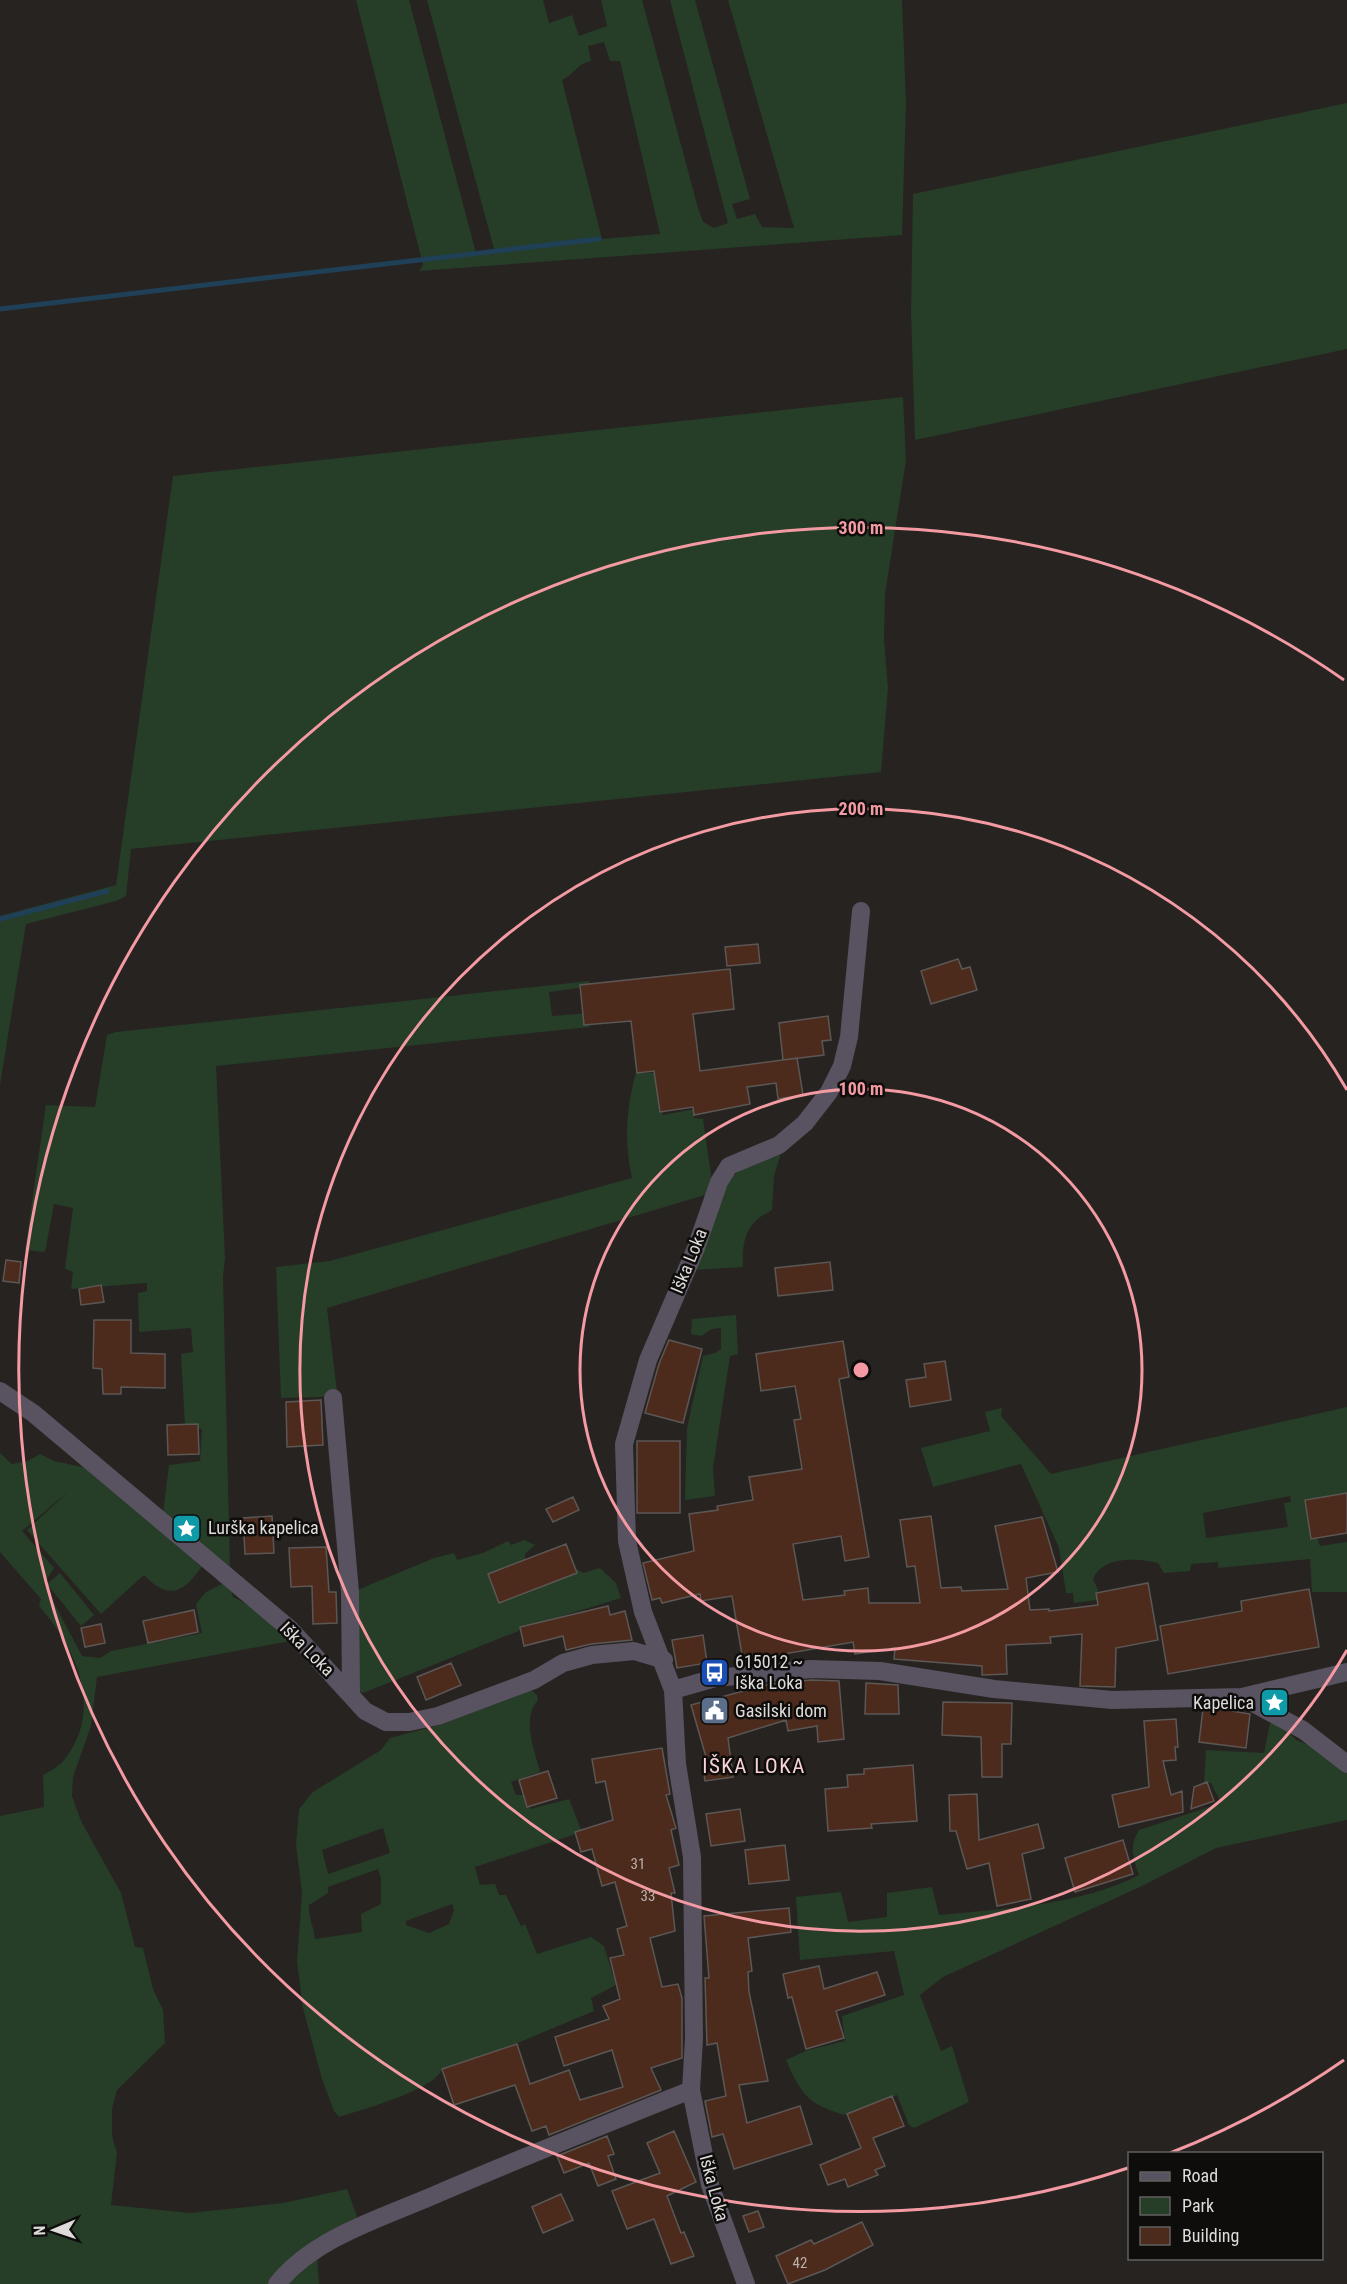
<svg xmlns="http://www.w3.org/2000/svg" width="1347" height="2284" viewBox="0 0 1347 2284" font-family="'Roboto Condensed',sans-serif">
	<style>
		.green { fill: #263d28; fill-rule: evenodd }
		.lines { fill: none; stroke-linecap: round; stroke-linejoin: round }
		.stream { stroke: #1f4056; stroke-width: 5 }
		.building { fill: #4c2b1c; stroke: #5c5755; stroke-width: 1.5 }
		.minor { stroke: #595260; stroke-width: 18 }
		.ring { fill: none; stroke: #f49aa3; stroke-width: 3 }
		.labels { text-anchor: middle; stroke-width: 5; stroke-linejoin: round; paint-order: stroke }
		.number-label { font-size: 15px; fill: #bab0aa }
		.street-label { font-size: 18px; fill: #dedcda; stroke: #0e0d0c }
		.poi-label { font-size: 18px; fill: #dedcda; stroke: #0e0d0c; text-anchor: start }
		.quarter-label { font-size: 21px; letter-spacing: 1.5px; fill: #f7d3d5; stroke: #0e0d0c }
		.centre { fill: #f49aa3; stroke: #0e0d0c; stroke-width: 3 }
		.ring-label { font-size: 18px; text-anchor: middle; font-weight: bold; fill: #f49aa3; stroke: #0e0d0c; stroke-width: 5; stroke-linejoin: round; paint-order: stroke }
	</style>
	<rect width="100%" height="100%" fill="#272321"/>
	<path class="green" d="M 356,0 L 409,0 L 476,253 L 494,249 L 427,0 L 543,0 L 549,23 L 572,15 L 579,36 L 607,26 L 601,0 L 642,0 L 698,208 L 703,222 L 714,228 L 728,223 L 670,0 L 695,0 L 750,199 L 732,204 L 737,219 L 755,214 L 762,227 L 794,228 L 728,0 L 902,0 L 906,103 L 902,235 L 419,271 L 423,265 ZM 604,42 L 610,61 L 620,61 L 660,234 L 602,239 L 562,80 C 573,75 578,63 591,61 L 588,46 Z
		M 1347,103 L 1347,349 L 915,440 L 911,313 L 913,194 Z
		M 903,397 L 906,460 L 885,594 L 884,639 L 888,688 L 881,772 L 131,849 L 126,896 L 116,901 L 26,924 L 0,1085 L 0,916 L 116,885 L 173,476 Z
		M 590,981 L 586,987 L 549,992 L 552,1016 L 590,1013 L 590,1027 L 216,1066 L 225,1258 L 223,1277 L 230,1568 L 163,1513 L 169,1465 L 200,1461 L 202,1429 L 185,1427 L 181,1354 L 193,1352 L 191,1328 L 139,1332 L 138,1293 L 147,1291 L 147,1283 L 71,1289 L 73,1272 L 65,1269 L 73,1208 L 54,1204 L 45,1252 L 25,1250 L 46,1105 L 95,1107 L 107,1035 L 116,1032 Z
		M 636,1073 L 657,1073 L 663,1115 L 695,1109 L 694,1118 L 703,1119 L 712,1182 L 708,1194 L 327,1308 L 337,1392 L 321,1397 L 281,1398 L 276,1267 L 330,1261 L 632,1178 C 624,1144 626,1107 636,1073 Z
		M 781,1153 L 774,1176 L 772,1210 C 746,1223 742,1239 743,1267 L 693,1270 L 730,1178 L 749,1164 Z
		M 736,1315 L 738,1354 L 730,1356 L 713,1468 L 715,1496 L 685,1500 L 687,1428 L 703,1356 L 715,1353 L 721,1349 L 721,1328 L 712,1329 L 701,1336 L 691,1334 L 692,1319 Z
		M 1347,1407 L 1347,1494 L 1313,1525 L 1320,1546 L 1347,1542 L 1347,1592 L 1312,1592 L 1310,1559 L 1218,1568 L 1218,1562 L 1191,1564 L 1190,1571 L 1164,1573 L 1158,1563 C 1138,1558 1101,1556 1093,1580 L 1098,1589 L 1097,1600 L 1074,1603 L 1073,1593 L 1066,1593 L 1059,1548 L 1021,1464 L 933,1487 L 921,1448 L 990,1431 L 985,1412 L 1002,1408 L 1001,1416 L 1051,1474 ZM 1290,1496 L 1291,1502 L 1284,1503 L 1288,1527 L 1206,1538 L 1203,1513 Z
		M 0,1453 L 12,1464 L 28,1461 L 40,1454 L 54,1461 L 87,1468 L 203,1565 C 184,1592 170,1602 144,1575 L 101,1614 L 27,1530 L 70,1490 L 22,1531 L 54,1568 L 44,1584 L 82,1656 L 100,1658 L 111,1651 L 202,1633 L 196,1604 L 206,1592 L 224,1583 L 231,1591 L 233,1597 L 253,1607 L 290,1641 L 97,1677 L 91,1726 L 73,1777 L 72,1796 L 81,1821 L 121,1893 L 135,1947 L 143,1948 L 153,1989 L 163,2010 L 165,2043 L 117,2090 L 112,2109 L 112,2136 L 117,2153 L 111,2205 L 190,2213 L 283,2203 L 347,2189 L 358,2219 L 289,2262 L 268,2284 L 0,2284 L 0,1816 L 44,1807 L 43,1775 C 50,1771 60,1766 65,1759 C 104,1708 76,1648 39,1606 L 41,1599 L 0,1552 Z
		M 524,1540 L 535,1545 L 525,1554 L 525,1566 L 530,1571 L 572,1559 L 575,1568 L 583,1573 L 600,1568 L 616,1583 L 621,1598 L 536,1624 L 363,1693 L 356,1690 L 355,1591 L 434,1558 L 454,1553 L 457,1560 L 483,1553 L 508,1541 L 511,1545 Z
		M 60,1573 L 94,1615 L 81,1626 L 47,1584 Z
		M 531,1690 L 537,1695 L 538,1700 C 521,1719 535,1751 540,1772 L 511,1782 L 516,1795 L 524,1795 L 530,1809 L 569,1799 L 582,1832 L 475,1867 L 480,1885 L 495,1884 L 499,1895 L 506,1895 L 521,1926 L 525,1924 L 537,1954 L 591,1937 L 604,1946 L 616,1985 L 591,1998 L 594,2011 L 520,2042 L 442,2069 C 435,2090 361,2110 339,2117 L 334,2111 L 322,2079 L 303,2008 L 297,1962 L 302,1893 L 296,1845 L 299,1809 L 313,1792 L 381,1750 L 390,1738 L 443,1724 ZM 383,1828 L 390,1853 L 328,1874 L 322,1850 ZM 378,1869 L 381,1878 L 381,1904 L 361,1914 L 362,1932 L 315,1939 C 314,1927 308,1917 309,1905 L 328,1893 L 328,1887 ZM 452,1904 L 454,1910 L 449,1924 L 429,1933 L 406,1925 L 406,1921 Z
		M 1270,1723 L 1283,1727 L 1296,1740 L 1314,1747 L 1347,1772 L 1347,1820 L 1216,1848 L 1142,1886 L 943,1977 L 920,1995 L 941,2051 L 952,2046 L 969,2102 L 914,2128 L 909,2125 L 897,2095 L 844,2115 C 807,2103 802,2096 786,2060 L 808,2050 L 845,2041 L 842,2016 L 904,1995 L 894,1951 L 800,1960 L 796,1897 L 841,1892 L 848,1922 L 887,1917 L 887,1893 L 932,1887 L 939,1915 C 1006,1908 1078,1906 1139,1875 C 1133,1859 1129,1845 1139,1830 L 1221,1803 L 1211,1783 L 1204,1783 L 1206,1750 L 1264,1753 Z
		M 317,2257 L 319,2284 L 286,2284 Z"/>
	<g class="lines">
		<path class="stream" d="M 0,309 L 599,239
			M 0,919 L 107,891"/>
	</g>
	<path class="building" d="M 758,944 L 760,963 L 727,966 L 725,947 Z
		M 958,959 L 962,969 L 970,967 L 977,990 L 931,1004 L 921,971 Z
		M 730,969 L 734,1009 L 693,1014 L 700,1071 L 797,1058 L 803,1095 L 778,1099 L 776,1083 L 747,1087 L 750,1104 L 694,1115 L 693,1107 L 660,1112 L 654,1071 L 637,1073 L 631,1021 L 584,1025 L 580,985 Z
		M 828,1016 L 831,1040 L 822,1041 L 824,1055 L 783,1060 L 779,1023 Z
		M 6,1260 L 21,1262 L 19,1283 L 3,1281 Z
		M 830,1262 L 833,1290 L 778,1296 L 775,1268 Z
		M 101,1285 L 104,1302 L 81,1305 L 79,1289 Z
		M 94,1320 L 131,1320 L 131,1353 L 165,1354 L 165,1388 L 121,1387 L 121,1394 L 103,1394 L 102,1369 L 93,1368 Z
		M 669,1340 L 702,1349 L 683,1423 L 645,1413 L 659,1364 Z
		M 843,1341 L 849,1377 L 839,1379 L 869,1557 L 845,1561 L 841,1536 L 793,1544 L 803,1600 L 845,1595 L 844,1591 L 868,1588 L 869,1603 L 920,1603 L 915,1566 L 907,1567 L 900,1520 L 931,1516 L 941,1588 L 961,1587 L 962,1591 L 1008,1589 L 995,1526 L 1042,1517 L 1058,1572 L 1026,1578 L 1030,1610 L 1049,1609 L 1049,1611 L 1098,1605 L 1096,1593 L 1148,1583 L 1158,1640 L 1116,1648 L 1115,1687 L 1080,1686 L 1082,1634 L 1050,1637 L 1051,1643 L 1006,1645 L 1007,1674 L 982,1675 L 982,1666 L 894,1659 L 895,1648 L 855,1654 L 853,1642 L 743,1661 L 732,1596 L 701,1601 L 700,1594 L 662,1603 L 660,1598 L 652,1600 L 643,1563 L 694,1551 L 689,1514 L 718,1510 L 717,1506 L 753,1500 L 749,1477 L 802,1469 L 794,1420 L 801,1419 L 795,1386 L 761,1391 L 756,1354 Z
		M 945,1361 L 951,1400 L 910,1407 L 906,1380 L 926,1377 L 924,1364 Z
		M 321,1400 L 323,1445 L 287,1447 L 286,1402 Z
		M 198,1424 L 199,1454 L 168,1455 L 167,1425 Z
		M 637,1441 L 680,1441 L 680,1513 L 637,1513 Z
		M 1347,1493 L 1347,1533 L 1311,1539 L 1305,1500 Z
		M 573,1497 L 579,1510 L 553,1522 L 546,1509 Z
		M 272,1516 L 274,1553 L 245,1554 L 243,1518 Z
		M 566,1544 L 577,1573 L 499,1603 L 488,1574 Z
		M 326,1547 L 329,1592 L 336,1592 L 337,1623 L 313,1624 L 312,1586 L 291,1587 L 289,1548 Z
		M 1309,1589 L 1319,1647 L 1168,1674 L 1160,1626 L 1242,1611 L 1241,1601 Z
		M 608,1606 L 610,1615 L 625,1611 L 632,1640 L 591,1644 L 566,1650 L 563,1636 L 524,1646 L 520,1627 Z
		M 194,1610 L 198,1632 L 148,1643 L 143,1621 Z
		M 101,1624 L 105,1643 L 85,1647 L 81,1628 Z
		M 703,1635 L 707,1663 L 677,1668 L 672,1640 Z
		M 451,1663 L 461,1685 L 426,1700 L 417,1677 Z
		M 811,1680 L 839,1681 L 844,1739 L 818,1742 L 817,1726 L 788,1731 L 786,1720 L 728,1738 L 733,1777 L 705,1781 L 702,1757 L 706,1757 L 691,1705 L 770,1684 Z
		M 866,1683 L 898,1685 L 899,1714 L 865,1714 Z
		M 943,1702 L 1012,1703 L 1011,1744 L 1002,1744 L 1002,1777 L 982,1777 L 981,1737 L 942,1735 Z
		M 1203,1709 L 1220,1709 L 1250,1714 L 1246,1748 L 1199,1742 Z
		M 1176,1719 L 1178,1747 L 1175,1747 L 1176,1760 L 1163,1761 L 1171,1795 L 1182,1791 L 1183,1812 L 1119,1827 L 1112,1795 L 1149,1787 L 1144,1721 Z
		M 662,1748 L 670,1794 L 666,1795 L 676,1828 L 671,1830 L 679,1865 L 669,1868 L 675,1893 L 671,1893 L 675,1931 L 650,1938 L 662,1987 L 678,1984 L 682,1998 L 682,2058 L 651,2068 L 661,2090 L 549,2135 L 546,2126 L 532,2131 L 515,2085 L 454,2105 L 442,2069 L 517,2044 L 530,2084 L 569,2070 L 580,2100 L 623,2087 L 612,2050 L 564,2066 L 555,2037 L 609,2019 L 603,2006 L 620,1999 L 610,1958 L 624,1955 L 617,1929 L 627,1926 L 615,1882 L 602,1886 L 592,1849 L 581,1852 L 575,1832 L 613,1820 L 605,1781 L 596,1783 L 592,1759 Z
		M 913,1765 L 917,1821 L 871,1824 L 872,1828 L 828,1831 L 825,1789 L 848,1787 L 847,1775 L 864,1774 L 864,1769 Z
		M 548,1771 L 557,1798 L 527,1807 L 519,1780 Z
		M 1207,1782 L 1214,1801 L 1191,1809 L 1194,1787 Z
		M 977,1794 L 979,1840 L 1038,1824 L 1044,1848 L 1022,1854 L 1031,1899 L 997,1906 L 989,1863 L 967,1869 L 956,1831 L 950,1831 L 949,1795 Z
		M 740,1809 L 745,1841 L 711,1846 L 706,1814 Z
		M 1123,1840 L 1133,1874 L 1075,1892 L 1065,1858 Z
		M 785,1845 L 789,1880 L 749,1884 L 745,1850 Z
		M 789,1908 L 791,1932 L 748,1938 L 752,1971 L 748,1972 L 749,1992 L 768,2081 L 739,2085 L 747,2123 L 800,2106 L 812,2144 L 734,2169 L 723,2134 L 712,2137 L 705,2101 L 726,2096 L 717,2043 L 707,2045 L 705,1978 L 709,1978 L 704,1916 Z
		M 819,1966 L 824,1989 L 877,1972 L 885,1995 L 836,2011 L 844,2038 L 806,2049 L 792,1997 L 788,1998 L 783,1974 Z
		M 892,2096 L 904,2126 L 873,2138 L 885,2166 L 875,2170 L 878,2175 L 848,2187 L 845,2179 L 828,2185 L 820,2165 L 861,2148 L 847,2114 Z
		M 674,2131 L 696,2182 L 667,2196 L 681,2233 L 684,2232 L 694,2256 L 671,2264 L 654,2219 L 627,2229 L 612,2191 L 660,2173 L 647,2143 Z
		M 607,2136 L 614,2154 L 608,2156 L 616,2179 L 598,2186 L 589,2163 L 564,2173 L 557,2156 Z
		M 561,2194 L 573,2220 L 543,2233 L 532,2207 Z
		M 758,2211 L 764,2227 L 749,2232 L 743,2216 Z
		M 862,2222 L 873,2245 L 825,2270 L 788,2284 L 776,2256 L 811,2240 L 814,2244 Z"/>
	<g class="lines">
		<path class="minor" d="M 0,1391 L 33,1413 L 291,1630 L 365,1711 L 386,1722 L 409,1722 L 438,1716 L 534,1680 L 563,1663 L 592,1655 L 634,1651 L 664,1660
			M 333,1398 L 350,1592 L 351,1693
			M 673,1690 L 643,1612 L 627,1541 L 624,1444 L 648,1360 L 696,1248 L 719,1182 L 729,1166 L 779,1145 L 805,1123 L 829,1092 L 842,1066 L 849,1037 L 861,911
			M 1242,1697 L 1303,1730 L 1347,1764
			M 691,2090 L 710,2185 L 746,2284
			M 277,2284 C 313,2239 378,2219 430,2197 C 516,2160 603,2125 691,2090 L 694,2038 L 692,1857 L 677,1764 L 673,1690 L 715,1678 L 811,1669 L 880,1671 L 994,1689 L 1112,1700 L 1242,1697 L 1347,1672"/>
	</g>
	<g class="ring">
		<circle cx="861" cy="1370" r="281"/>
		<path d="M1347 1650A561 561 0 1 1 1347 1090"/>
		<path d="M1344 2060A842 842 0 0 1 1170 2153M1128 2168A842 842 0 1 1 1344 680"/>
	</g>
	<defs>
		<symbol id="sight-square" viewBox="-11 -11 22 22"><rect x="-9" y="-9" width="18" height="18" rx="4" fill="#0f9aa8" stroke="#0e0d0c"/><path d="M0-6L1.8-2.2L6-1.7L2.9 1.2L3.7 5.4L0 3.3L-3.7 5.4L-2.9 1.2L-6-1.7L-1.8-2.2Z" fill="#fff"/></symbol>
		<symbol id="bus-square" viewBox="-11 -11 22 22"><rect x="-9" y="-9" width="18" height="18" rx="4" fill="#1a4fb4" stroke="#0e0d0c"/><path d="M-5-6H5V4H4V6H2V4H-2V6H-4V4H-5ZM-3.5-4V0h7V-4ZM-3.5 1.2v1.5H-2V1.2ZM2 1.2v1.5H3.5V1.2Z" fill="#fff"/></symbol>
		<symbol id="civic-square" viewBox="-11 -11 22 22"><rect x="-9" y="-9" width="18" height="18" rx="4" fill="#5c6f8a" stroke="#0e0d0c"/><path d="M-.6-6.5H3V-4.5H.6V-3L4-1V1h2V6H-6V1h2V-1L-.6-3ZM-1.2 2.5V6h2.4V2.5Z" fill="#fff"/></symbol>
	</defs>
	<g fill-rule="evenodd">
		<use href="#sight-square" x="170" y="1512" width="33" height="33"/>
		<use href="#bus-square" x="698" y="1656" width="33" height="33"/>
		<use href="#sight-square" x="1258" y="1686" width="33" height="33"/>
		<use href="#civic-square" x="698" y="1694" width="33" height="33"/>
	</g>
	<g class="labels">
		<g class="number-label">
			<text x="638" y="1869">31</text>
			<text x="648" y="1901">33</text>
			<text x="800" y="2268">42</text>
		</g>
		<g class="street-label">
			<text transform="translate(689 1261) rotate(-68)" y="6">Iška Loka</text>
			<text transform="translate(307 1649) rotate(45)" y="6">Iška Loka</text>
			<text transform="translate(714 2188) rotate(75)" y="6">Iška Loka</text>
		</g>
		<g class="poi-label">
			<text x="208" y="1534">Lurška kapelica</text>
			<text x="735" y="1668">615012 ~<tspan x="735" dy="21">Iška Loka</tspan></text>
			<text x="1254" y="1709" text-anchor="end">Kapelica</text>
			<text x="735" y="1717">Gasilski dom</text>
		</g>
		<g class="quarter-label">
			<text x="754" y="1773">IŠKA LOKA</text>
		</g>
	</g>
	<circle cx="861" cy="1370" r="9" class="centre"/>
	<g class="ring-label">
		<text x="861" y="534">300 m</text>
		<text x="861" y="815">200 m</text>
		<text x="861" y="1095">100 m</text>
	</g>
	<rect x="1128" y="2152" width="195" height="108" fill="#0e0d0c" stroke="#61605e" stroke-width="1.5"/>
	<rect x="1140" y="2172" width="30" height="9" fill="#595260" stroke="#61605e" stroke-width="1.5"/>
	<text x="1182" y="2182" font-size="18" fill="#dedcda">Road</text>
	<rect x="1140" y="2197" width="30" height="18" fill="#263d28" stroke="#61605e" stroke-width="1.5"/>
	<text x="1182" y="2212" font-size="18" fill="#dedcda">Park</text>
	<rect x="1140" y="2227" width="30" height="18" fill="#4c2b1c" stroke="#61605e" stroke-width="1.5"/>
	<text x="1182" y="2242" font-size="18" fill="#dedcda">Building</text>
	<g transform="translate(54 2230) rotate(268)" stroke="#0e0d0c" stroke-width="4.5" paint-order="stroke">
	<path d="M0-4.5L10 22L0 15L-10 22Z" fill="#dedcda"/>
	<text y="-9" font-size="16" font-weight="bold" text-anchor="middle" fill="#dedcda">N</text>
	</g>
</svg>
